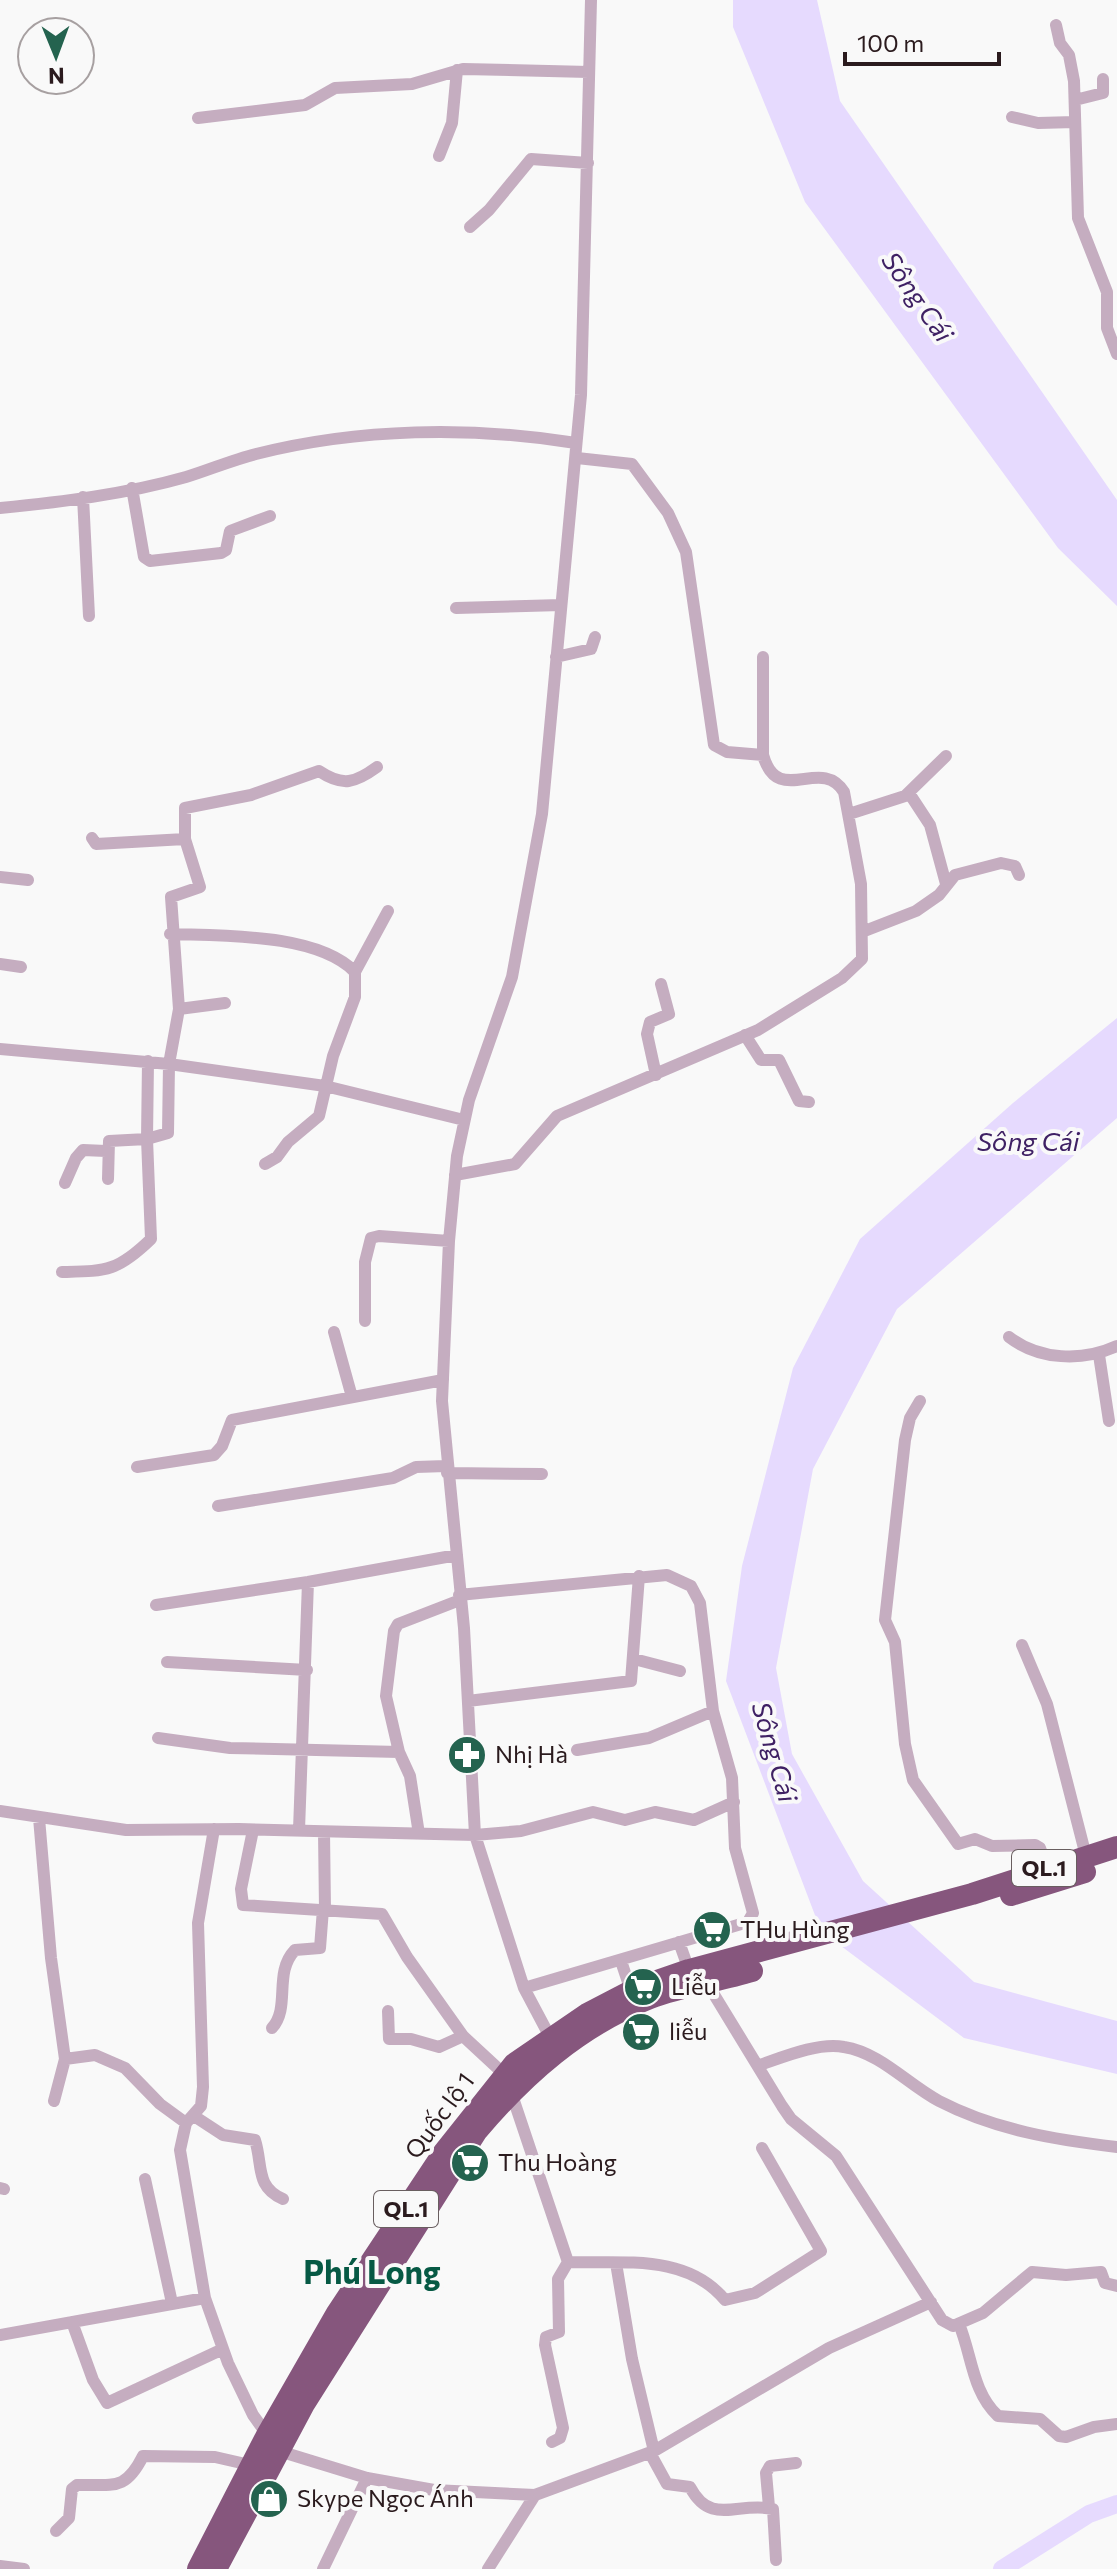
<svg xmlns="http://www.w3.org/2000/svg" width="1117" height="2569" viewBox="0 0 1117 2569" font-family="Commissioner,sans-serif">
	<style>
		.water { fill: #e6dafe }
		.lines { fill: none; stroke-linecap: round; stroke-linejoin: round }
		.river { stroke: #e6dafe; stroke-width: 18 }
		.street { stroke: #c5adc0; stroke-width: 12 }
		.highway { stroke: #86567d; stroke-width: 22 }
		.labels { text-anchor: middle; stroke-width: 8; stroke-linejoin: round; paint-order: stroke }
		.shield { fill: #f9f9f9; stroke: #695e60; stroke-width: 2 }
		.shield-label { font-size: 22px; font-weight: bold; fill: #2b1b1e }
		.poi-label { font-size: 24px; fill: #2b1b1e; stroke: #f9f9f9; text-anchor: start }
		.street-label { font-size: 24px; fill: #2b1b1e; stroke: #f9f9f9 }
		.water-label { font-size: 26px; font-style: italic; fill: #3f2164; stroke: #f9f9f9 }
		.district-label { font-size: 32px; font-weight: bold; fill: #065944; stroke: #f9f9f9 }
	</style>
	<rect width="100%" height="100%" fill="#f9f9f9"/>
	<path class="water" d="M 733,0 L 817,0 L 840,101 L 1117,500 L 1117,606 L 1058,548 L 805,202 L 733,27 Z
		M 1117,1018 L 1117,1118 L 897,1309 L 813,1469 L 776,1668 L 792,1754 L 863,1881 L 974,1982 L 1117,2021 L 1117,2074 L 964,2038 L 821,1931 L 726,1681 L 742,1566 L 793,1368 L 860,1239 L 1013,1103 Z"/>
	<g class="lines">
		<path class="river" d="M 1002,2569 L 1089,2514 L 1117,2504"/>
		<path class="street" d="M 1056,25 L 1060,43 L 1069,55 L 1074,81 L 1078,218 L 1107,292 L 1107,328 L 1117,354
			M 1075,100 L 1103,93 L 1103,79
			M 1012,117 L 1038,123 L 1075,122
			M 198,118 L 305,105 L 335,88 L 412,84 L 463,69 L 589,72
			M 439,156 L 452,123 L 457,70
			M 470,227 L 489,210 L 531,159 L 588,163
			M 132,488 L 144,557 L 150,561 L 221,553 L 226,550 L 230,531 L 270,516
			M 83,497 L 89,616
			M 0,508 C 62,502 126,494 186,477 C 209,470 232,460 256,454 C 359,428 471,426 576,443
			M 456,608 L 561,605
			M 556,657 L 591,649 L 595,637
			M 763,657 L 763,755
			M 909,793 L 930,825 L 946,884
			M 849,814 L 905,796 L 946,756
			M 92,838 L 96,844 L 185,839
			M 0,877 L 28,880
			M 862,932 L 916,911 L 939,895 L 955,875 L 1001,863 L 1015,866 L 1019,875
			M 170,934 C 223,936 317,933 355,972 L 355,997 L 333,1056 L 319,1116 L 288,1142 L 277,1157 L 265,1164
			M 0,964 L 21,967
			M 355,972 L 388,911
			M 179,1009 L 171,897 L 200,887 L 185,839 L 185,808 L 251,795 L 319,771 C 343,787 355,783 377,767
			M 745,1035 L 761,1060 L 779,1060 L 799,1101 L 809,1102
			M 0,1049 L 169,1064 L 325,1086 L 464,1120
			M 656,1075 L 647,1034 L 650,1022 L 669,1014 L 661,984
			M 455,1175 L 515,1164 L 557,1116 L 758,1030 L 842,978 L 862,959 L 861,884 L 844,792 C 821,755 778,808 763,755 L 727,752 L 714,745 L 686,552 L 668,513 L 632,464 L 577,458
			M 108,1179 L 109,1141 L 147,1139 L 148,1061
			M 65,1183 L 76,1158 L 83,1150 L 106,1151
			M 62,1272 C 106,1271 117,1272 151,1239 L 147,1139 L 168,1133 L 169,1064 L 179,1009 L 225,1003
			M 365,1321 L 365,1262 L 371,1238 L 379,1236 L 449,1241
			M 334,1332 L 352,1397
			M 1009,1337 C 1039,1360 1082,1362 1117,1346
			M 1099,1355 L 1109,1421
			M 920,1401 L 910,1418 L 905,1440 L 885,1620 L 895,1642 L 905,1744 L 913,1780 L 958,1844 L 975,1839 L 992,1846 L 1035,1845 L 1040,1848 L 1047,1867
			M 137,1467 L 214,1455 L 222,1446 L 232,1420 L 443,1380
			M 447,1473 L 542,1474
			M 218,1506 L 393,1478 L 416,1467 L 446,1466
			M 459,1595 L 667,1575 L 691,1586 L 700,1603 L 713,1711 L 732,1778 L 735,1848 L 753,1913 L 748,1922 L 524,1988
			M 156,1605 L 308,1582 L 457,1555
			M 1022,1645 L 1047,1704 L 1086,1856
			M 634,1659 L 680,1671
			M 167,1662 L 307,1670
			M 468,1701 L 631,1681 L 639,1576
			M 158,1738 L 230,1748 L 399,1752
			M 577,1750 L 649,1738 L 713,1711
			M 0,1811 L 126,1830 L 239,1829 L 475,1835 L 521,1831 L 593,1812 L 625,1820 L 655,1812 L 694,1820 L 734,1802
			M 39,1818 L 51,1958 L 65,2059
			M 214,1829 L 198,1923 L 203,2087 L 201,2106 L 186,2123 L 180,2150 L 205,2298 L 228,2363 L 253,2415 L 279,2451 L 367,2478 L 434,2490 L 535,2495 L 654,2451 L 829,2348 L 931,2302
			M 253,1830 L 241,1889 L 243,1905 L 382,1914 L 407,1957 L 463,2036 L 504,2074
			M 299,1830 L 308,1582
			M 324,1832 L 325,1910
			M 419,1834 L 410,1776 L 399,1752 L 386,1696 L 394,1631 L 398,1624 L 460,1600
			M 679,1942 L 689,1970
			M 621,1961 L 631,1991
			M 707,1983 L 782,2106 L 791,2119 L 836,2156 L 942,2320 L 953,2326 L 983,2313 L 1032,2272 L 1066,2275 L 1101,2272 L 1105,2283 L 1117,2286
			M 388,2011 L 389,2039 L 411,2039 L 439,2047 L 463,2036
			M 272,2028 C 291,2007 273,1973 295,1950 L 320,1948 L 323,1909
			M 550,2037 L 524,1988 L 475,1835 L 464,1628 L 442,1401 L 449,1241 L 457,1156 L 469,1100 L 512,977 L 542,814 L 581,395 L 591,0
			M 760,2065 C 783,2057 819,2042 844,2047 C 881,2053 907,2084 939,2101 C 995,2130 1056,2140 1117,2147
			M 511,2092 L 568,2262 C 623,2264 686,2253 725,2300 L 755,2293 L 821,2251 L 762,2148
			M 54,2101 L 65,2059 L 95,2055 L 125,2068 L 160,2104 L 186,2123
			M 194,2116 L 223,2135 L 255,2140 C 263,2165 255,2187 283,2199
			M 145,2179 L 172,2303
			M 0,2188 L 4,2189
			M 616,2263 L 632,2359 L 654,2451
			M 72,2322 L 93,2380 L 107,2403 L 223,2349
			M 959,2324 C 972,2355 972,2392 998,2416 L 1040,2419 L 1059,2436 L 1066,2437 L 1094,2427 L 1117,2424
			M 0,2335 L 205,2298
			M 552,2442 L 560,2438 L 563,2428 L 545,2345 L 546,2337 L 559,2332 L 558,2279 L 568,2262
			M 650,2453 L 667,2484 L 690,2487 C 711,2527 738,2501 773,2509 L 776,2560
			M 769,2507 L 766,2473 L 770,2466 L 796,2463
			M 56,2531 L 69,2518 L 72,2489 L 77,2485 C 113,2484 125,2492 143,2456 L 215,2457 L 250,2465
			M 0,2566 L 24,2569
			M 323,2569 L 367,2478
			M 488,2569 L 535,2495"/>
		<path class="highway" d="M 1011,1895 L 1085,1872
			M 198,2569 L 267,2435 L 337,2313 L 444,2152 L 514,2064 L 587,2014 L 637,1988 L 689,1970 L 972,1894 L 1117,1847
			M 216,2569 L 304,2404 L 476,2132 C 524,2075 579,2026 650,1998 C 682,1986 719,1981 752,1971"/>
	</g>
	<defs>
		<symbol id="pharmacy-disc" viewBox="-11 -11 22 22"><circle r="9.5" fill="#24634f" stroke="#f9f9f9"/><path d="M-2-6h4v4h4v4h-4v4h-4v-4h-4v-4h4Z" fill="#fff"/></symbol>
		<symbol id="supermarket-disc" viewBox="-11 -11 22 22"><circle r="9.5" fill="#24634f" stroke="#f9f9f9"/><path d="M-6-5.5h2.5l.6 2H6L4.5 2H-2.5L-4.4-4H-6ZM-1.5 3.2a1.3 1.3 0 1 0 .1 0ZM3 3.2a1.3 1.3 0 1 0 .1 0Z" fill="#fff"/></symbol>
		<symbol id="shop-disc" viewBox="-11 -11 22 22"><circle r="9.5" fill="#24634f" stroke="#f9f9f9"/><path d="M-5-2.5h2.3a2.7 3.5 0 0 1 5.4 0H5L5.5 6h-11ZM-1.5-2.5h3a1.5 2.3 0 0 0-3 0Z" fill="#fff"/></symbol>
	</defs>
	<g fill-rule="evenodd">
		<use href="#pharmacy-disc" x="445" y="1733" width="44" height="44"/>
		<use href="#supermarket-disc" x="690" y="1908" width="44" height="44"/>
		<use href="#supermarket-disc" x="621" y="1965" width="44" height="44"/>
		<use href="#supermarket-disc" x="619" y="2010" width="44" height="44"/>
		<use href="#supermarket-disc" x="448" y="2141" width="44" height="44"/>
		<use href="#shop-disc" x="247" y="2477" width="44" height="44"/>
	</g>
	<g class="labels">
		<g class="shield">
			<rect x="1012" y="1850" width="64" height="36" rx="6"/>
			<rect x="374" y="2191" width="64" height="36" rx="6"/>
		</g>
		<g class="shield-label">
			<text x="1044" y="1876">QL.1</text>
			<text x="406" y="2217">QL.1</text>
		</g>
		<g class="poi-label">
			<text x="495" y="1763">Nhị Hà</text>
			<text x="740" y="1938">THu Hùng</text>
			<text x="671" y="1995">Liễu</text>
			<text x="669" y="2040">liễu</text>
			<text x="498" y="2171">Thu Hoàng</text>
			<text x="297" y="2507">Skype Ngọc Ánh</text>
		</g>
		<g class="street-label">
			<text transform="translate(440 2116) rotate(-54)" y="8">Quốc lộ 1</text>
		</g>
		<g class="water-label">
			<text transform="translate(917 297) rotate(55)" y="9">Sông Cái</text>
			<text x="1028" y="1151">Sông Cái</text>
			<text transform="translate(774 1752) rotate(74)" y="9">Sông Cái</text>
		</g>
		<g class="district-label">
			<text x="372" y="2284">Phú Long</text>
		</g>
	</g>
	<g transform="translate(56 56) rotate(179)"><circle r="38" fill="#f9f9f9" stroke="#a7a0a1" stroke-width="2"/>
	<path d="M0-6L14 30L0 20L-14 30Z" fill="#24634f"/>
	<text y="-12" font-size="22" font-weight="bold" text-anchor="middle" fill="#2b1b1e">N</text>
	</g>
	<path d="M845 52v12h154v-12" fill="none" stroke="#2b1b1e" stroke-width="4"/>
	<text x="857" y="52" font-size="24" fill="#2b1b1e" stroke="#f9f9f9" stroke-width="6" paint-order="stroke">100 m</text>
</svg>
